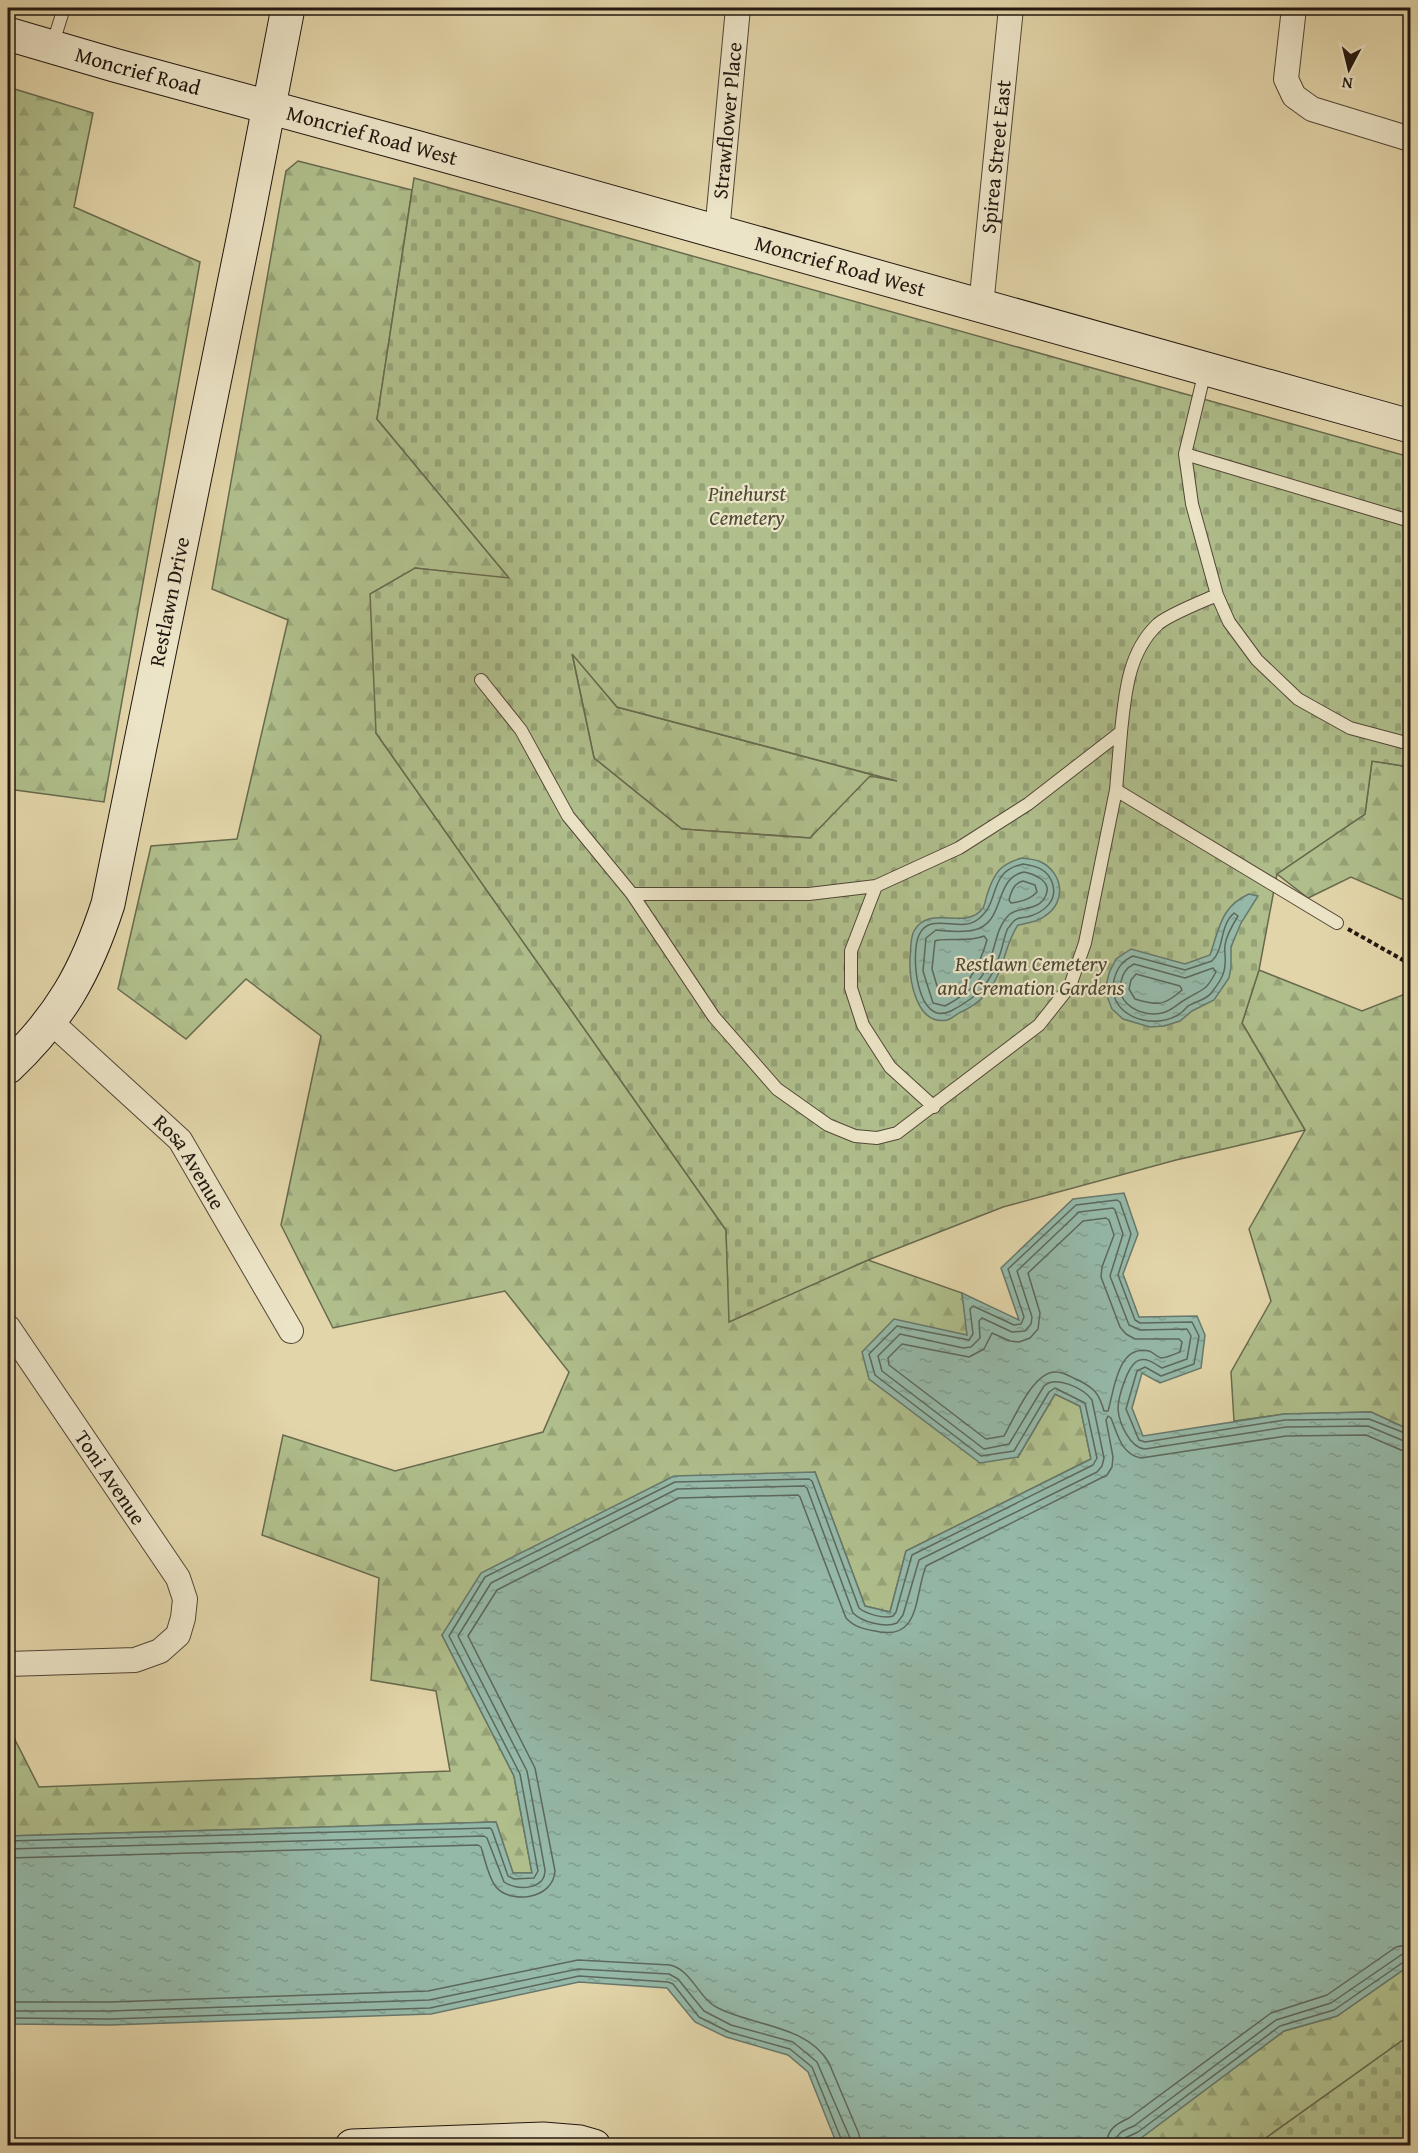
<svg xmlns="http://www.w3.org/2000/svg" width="1418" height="2153" viewBox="0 0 1418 2153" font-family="'Gentium Book Plus',serif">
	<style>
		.forest { fill: url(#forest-firs); stroke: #686a4e; stroke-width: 1.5 }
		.cemetery { fill: url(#cemetery-stones); stroke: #686a4e; stroke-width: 1.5; fill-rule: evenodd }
		.water { fill: url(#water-ripples); stroke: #67786c; stroke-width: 1.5 }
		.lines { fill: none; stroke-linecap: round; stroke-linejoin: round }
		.shore { stroke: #5c685c; stroke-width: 1.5 }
		.lane-casing { stroke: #524636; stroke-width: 14 }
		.street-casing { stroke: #524636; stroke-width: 26 }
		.secondary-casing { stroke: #221710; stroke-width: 35 }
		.path { stroke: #221710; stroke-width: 4; stroke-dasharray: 4.5 3; stroke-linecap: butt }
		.lane { stroke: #ece4c7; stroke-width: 12 }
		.street { stroke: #ece4c7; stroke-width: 24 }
		.secondary { stroke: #ece4c7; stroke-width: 33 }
		.labels { text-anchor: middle; stroke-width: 4.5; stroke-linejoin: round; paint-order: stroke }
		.street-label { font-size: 21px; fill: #221710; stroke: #ece4c7 }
		.park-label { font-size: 21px; font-style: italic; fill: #4c4935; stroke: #ece4c7 }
	</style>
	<defs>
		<pattern id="forest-firs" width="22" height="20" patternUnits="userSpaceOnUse" patternTransform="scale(1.5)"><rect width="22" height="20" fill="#afbe8b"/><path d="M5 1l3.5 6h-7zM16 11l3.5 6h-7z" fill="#96a377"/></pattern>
		<pattern id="cemetery-stones" width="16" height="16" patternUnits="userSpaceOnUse" patternTransform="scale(1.5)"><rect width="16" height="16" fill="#afbe8b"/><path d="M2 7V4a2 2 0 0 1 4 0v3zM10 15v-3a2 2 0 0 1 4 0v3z" fill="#96a377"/></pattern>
		<pattern id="water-ripples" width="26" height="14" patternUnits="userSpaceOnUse" patternTransform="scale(1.5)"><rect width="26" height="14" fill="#95b9a9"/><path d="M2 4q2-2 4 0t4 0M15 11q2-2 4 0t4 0" fill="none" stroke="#809e90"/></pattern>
	</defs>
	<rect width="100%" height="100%" fill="#e2d5a9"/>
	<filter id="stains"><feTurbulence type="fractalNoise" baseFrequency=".00333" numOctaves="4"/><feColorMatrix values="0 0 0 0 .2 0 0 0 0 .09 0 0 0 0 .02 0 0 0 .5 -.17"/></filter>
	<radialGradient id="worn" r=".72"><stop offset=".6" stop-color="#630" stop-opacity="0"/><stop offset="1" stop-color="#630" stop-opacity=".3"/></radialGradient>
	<path class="forest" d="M 8,87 L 93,113 L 74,207 L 200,262 L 104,802 L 8,789 Z
		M 298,161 L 412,190 L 377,419 L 510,579 L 415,568 L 376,733 L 726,1230 L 730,1321 L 868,1260 L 962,1293 L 968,1335 L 1018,1457 L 1055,1394 L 1080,1406 L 1091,1459 L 906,1551 L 890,1612 L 865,1606 L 815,1472 L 442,1635 L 514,1776 L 532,1873 L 513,1873 L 496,1822 L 8,1836 L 8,1726 L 39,1787 L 450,1771 L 436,1691 L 371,1680 L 379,1578 L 262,1535 L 283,1435 L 395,1471 L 543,1432 L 569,1372 L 505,1291 L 333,1328 L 281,1225 L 321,1036 L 246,979 L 186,1039 L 118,989 L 151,846 L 237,839 L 288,620 L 212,589 L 286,171 Z
		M 572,653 L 617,707 L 873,775 L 810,838 L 682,829 L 594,758 Z
		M 1372,761 L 1410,767 L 1410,913 L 1404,900 L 1351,877 L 1308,898 L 1277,874 L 1365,814 Z
		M 1259,970 L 1362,1011 L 1410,992 L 1410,1430 L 1371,1412 L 1284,1414 L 1234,1421 L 1231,1372 L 1271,1301 L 1249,1229 L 1305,1130 L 1242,1023 Z
		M 1410,1965 L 1410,2035 L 1256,2145 L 1123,2146 L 1141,2137 L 1284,2031 L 1337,2016 Z"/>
	<path class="cemetery" d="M 414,178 L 1410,457 L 1410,767 L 1372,761 L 1365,814 L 1277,874 L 1259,970 L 1242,1023 L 1305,1130 L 1176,1160 L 1003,1207 L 868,1260 L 729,1322 L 726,1230 L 376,733 L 370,594 L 415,568 L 509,578 L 377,419 ZM 572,654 L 617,707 L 897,781 L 870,776 L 810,838 L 682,829 L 594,758 Z
		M 1410,2035 L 1410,2145 L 1256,2145 Z"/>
	<path class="water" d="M 1022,858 C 1028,859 1036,859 1041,862 C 1063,873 1067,902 1045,916 C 1038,922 1027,923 1018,925 C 1003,947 1005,973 985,995 C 979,1002 968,1009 959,1013 C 956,1015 951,1019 947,1020 C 916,1026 909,979 910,958 C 911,950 910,938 914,931 C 930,903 965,932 983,908 C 985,904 986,898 987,895 C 994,873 1000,864 1022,858 Z
		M 1249,894 L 1258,896 L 1241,923 L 1231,947 L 1231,967 L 1229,978 L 1214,1000 L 1192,1011 L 1180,1021 L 1164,1026 L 1150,1027 L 1123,1019 L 1112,1009 L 1105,991 L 1109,973 L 1116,959 L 1131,949 L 1185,964 L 1210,955 C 1219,929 1221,906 1249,894 Z
		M 1124,1193 L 1138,1234 L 1123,1274 L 1139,1317 L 1197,1316 L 1205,1335 L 1201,1368 L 1160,1383 L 1142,1373 L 1132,1408 L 1143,1436 L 1284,1414 L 1371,1412 L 1410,1430 L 1410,1965 L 1337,2016 L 1284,2031 L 1141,2138 L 1123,2146 L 839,2145 L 834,2137 L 808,2072 L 788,2055 L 726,2037 L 695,2022 L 667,1988 L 579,1982 L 431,2014 L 110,2025 L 8,2024 L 8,1836 L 496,1822 L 513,1873 L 532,1873 L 514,1776 L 442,1635 L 481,1573 L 674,1476 L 815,1472 L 865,1606 L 890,1612 L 906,1551 L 1091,1459 L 1080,1406 L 1055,1394 L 1018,1457 L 980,1463 L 869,1379 L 862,1352 L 894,1319 L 967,1335 L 962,1293 L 1019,1320 L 1001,1268 L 1073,1199 Z"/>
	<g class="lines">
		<path class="shore" d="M 1023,864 C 1036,866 1047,869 1052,882 C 1059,901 1043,913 1027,917 C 1022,918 1017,917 1014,921 C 1013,921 1009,928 1008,928 C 1004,936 1003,946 1000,954 C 991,983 978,997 951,1011 C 917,1028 910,955 919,935 C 930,911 960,933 977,920 C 1002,903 986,872 1023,864 Z
			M 1024,872 C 1034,874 1052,881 1046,895 C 1039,913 1016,905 1007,917 C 999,926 997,937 994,947 C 986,978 973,991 945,1006 L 933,1003 L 923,971 L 926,938 L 936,930 C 948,931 962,933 974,930 C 1006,923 993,878 1024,872 Z
			M 1023,881 L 1035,885 L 1037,892 C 1030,900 1021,902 1011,903 L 1009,900 C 1011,892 1014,883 1023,881 Z
			M 1234,913 L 1238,916 C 1233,924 1226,937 1225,945 C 1224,951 1226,958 1225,964 C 1225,975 1218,984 1212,992 C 1207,1000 1196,1001 1188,1006 C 1185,1009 1182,1013 1178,1015 C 1151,1031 1106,1015 1114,980 C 1117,968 1122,961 1133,956 L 1185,970 L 1212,961 C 1225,948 1219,926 1234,913 Z
			M 984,936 L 987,940 C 981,961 966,997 940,996 L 932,969 L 935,941 C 944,937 968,943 984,936 Z
			M 1134,964 L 1185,978 L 1213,968 L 1216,972 C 1205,992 1204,988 1186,999 C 1177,1004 1172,1011 1162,1013 C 1142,1017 1116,1005 1121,982 C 1123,973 1126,968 1134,964 Z
			M 1136,974 L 1180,986 L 1182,990 C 1164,1006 1158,1006 1135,999 L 1129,989 L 1131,980 Z
			M 1106,1218 L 1109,1220 L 1114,1235 L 1102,1267 L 1101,1277 L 1120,1327 L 1126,1334 L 1135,1339 L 1179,1339 L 1182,1342 L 1180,1352 C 1175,1354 1166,1358 1161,1358 C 1157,1357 1153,1352 1149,1351 C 1117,1344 1114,1392 1108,1411 L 1104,1411 C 1099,1393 1094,1388 1078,1380 C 1071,1377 1064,1372 1056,1372 C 1033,1371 1014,1419 1004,1436 L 986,1439 L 889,1365 L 888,1358 L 902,1344 L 969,1357 L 984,1349 L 992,1333 L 1010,1341 L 1019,1342 L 1030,1338 L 1038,1329 L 1040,1313 L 1028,1273 L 1083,1221 Z
			M 8,1841 L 490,1828 L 492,1830 L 508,1876 L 514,1879 L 534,1878 L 538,1871 L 520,1774 L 449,1636 L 485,1577 L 675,1482 L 809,1479 L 812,1481 L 859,1608 C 866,1614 884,1619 893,1616 L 896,1612 L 912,1555 L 1093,1465 L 1097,1458 L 1085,1403 L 1055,1388 L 1049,1392 L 1014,1451 L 981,1456 L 875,1375 L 869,1354 L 897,1326 L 969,1340 L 973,1334 L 970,1309 L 973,1306 L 1014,1325 L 1021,1324 L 1024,1317 L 1008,1269 L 1076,1205 L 1117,1200 L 1120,1202 L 1131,1234 L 1118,1275 L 1135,1320 L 1140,1323 L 1192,1322 L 1199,1336 L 1194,1364 L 1161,1376 L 1145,1367 L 1137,1371 L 1126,1409 L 1139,1440 L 1145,1442 L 1285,1420 L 1369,1419 L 1410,1435
			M 8,1849 L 484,1836 L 487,1838 L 504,1882 C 517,1891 545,1890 545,1870 L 527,1771 L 458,1636 L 491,1583 L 677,1489 L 804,1486 L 807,1488 L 853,1613 C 862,1622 885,1628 897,1623 L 903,1615 L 919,1560 L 1097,1472 L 1102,1466 L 1104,1458 L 1092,1400 C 1083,1388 1056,1375 1044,1386 L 1009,1444 L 984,1449 L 882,1371 L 878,1356 L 900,1334 L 963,1348 L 971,1347 L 980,1338 L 979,1321 L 982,1318 L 1012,1332 L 1025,1331 L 1031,1324 L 1032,1317 L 1017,1271 L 1079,1212 L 1113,1208 L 1115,1210 L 1123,1234 L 1110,1276 L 1129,1325 L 1140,1330 L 1187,1329 L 1191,1336 L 1187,1359 L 1162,1368 C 1155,1364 1148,1358 1140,1360 C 1128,1362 1118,1398 1118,1409 C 1119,1423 1130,1448 1145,1449 L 1286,1427 L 1368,1426 L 1404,1441 L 1410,1442
			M 8,1858 L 478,1845 L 481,1847 C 485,1859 488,1877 496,1887 C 510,1904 553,1900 555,1871 L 535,1768 L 468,1636 L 497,1590 L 679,1498 L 798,1495 L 800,1497 L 846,1618 C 854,1627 864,1629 875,1631 C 921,1642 914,1596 926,1566 L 1107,1475 L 1112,1467 L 1113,1457 L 1106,1420 L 1108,1416 L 1111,1418 C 1118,1435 1121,1454 1141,1458 L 1286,1436 L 1366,1435 L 1401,1450 L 1410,1451
			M 8,2002 L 110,2002 L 428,1991 L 578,1960 L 670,1965 C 692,1970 698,1998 718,2008 C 753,2026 807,2025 829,2063 L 859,2134 L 861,2146
			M 8,2011 L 110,2011 L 429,2000 L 578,1969 L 669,1974 L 678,1979 L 704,2011 L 731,2025 L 793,2042 L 817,2062 L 850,2138 L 852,2146
			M 8,2018 L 110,2019 L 430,2008 L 579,1976 L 668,1982 L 673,1984 L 699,2017 L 729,2032 L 790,2049 L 812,2067 L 844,2146
			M 1106,2146 C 1107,2129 1116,2124 1129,2118 L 1271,2013 L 1327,1995 L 1396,1947 L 1410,1944
			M 1115,2146 C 1115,2133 1124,2130 1134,2126 L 1276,2020 L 1331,2003 L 1401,1955 L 1410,1953
			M 1122,2146 L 1125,2138 L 1138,2132 L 1280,2026 L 1334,2010 L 1405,1961 L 1410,1960"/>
		<defs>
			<path id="lane" d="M 52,46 L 64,8
				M 1205,371 L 1185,454 L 1410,521
				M 1185,454 L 1192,504 L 1217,595 L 1229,622 L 1257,660 L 1298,699 L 1350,728 L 1410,744
				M 481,680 L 521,730 L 568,816 L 632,894 L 714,1017 L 777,1089 L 828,1125 L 855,1136 L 877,1138 L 897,1133 L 1039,1025 L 1070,986 L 1085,943 L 1116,790 L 1337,923
				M 1121,732 C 1125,694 1128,652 1158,624 C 1170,614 1201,602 1217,595
				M 876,886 L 851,951 L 851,988 L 863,1025 L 890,1067 L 934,1107
				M 632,894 L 809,894 L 876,886 L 959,848 L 1028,804 L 1121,732 L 1116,790"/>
			<g id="street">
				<path d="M 1294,8 L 1286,79 L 1294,96 L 1312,109 L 1410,139"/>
				<path id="s1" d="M 717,232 L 738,8"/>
				<path id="s2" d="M 981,306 L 1011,8"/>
				<path id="s3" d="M 51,1022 L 180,1140 L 291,1331"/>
				<path id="s4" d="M 8,1327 L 178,1578 L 185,1599 L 183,1618 L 178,1635 L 160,1651 L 135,1660 L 8,1664"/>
			</g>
			<g id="secondary">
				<path id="s5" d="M 8,34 L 114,65 L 415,147 L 1410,426"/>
				<path id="s6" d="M 8,1067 C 60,1018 86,972 108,904 L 247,220 L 288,8"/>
				<path d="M 352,2146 L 543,2139 L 580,2142 L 594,2146"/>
			</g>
		</defs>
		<use href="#lane" class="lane-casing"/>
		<use href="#street" class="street-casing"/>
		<use href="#secondary" class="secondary-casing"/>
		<path class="path" d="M 1348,929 L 1410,964"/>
		<use href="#lane" class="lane"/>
		<use href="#street" class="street"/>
		<use href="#secondary" class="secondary"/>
	</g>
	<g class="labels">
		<g class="street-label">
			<text dy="7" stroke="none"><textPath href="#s5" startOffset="135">Moncrief Road</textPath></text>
			<text dy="7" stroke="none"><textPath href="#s1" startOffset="112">Strawflower Place</textPath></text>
			<text dy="7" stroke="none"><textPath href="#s5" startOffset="378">Moncrief Road West</textPath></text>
			<text dy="7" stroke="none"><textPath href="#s2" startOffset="150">Spirea Street East</textPath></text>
			<text dy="7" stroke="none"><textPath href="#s5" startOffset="864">Moncrief Road West</textPath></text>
			<text dy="7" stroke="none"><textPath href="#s6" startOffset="502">Restlawn Drive</textPath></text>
			<text dy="7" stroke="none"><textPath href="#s3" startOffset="198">Rosa Avenue</textPath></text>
			<text dy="7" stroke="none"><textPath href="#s4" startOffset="182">Toni Avenue</textPath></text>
		</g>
		<g class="park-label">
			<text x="747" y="501">Pinehurst<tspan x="747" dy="24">Cemetery</tspan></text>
			<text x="1031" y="971">Restlawn Cemetery<tspan x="1031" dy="24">and Cremation Gardens</tspan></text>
		</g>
	</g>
	<rect width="1418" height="2153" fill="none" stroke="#e2d5a9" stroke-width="30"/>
	<rect x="9" y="9" width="1400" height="2135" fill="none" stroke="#221710" stroke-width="3"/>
	<rect x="15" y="15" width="1388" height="2123" fill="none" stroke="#221710" stroke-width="1.5"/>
	<g transform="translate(1349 69) rotate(187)" stroke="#ece4c7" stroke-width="4.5" paint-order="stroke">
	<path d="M0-4.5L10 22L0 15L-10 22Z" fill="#221710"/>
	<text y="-9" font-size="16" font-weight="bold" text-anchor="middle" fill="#221710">N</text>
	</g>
	<rect width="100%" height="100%" filter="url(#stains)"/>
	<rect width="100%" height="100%" fill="url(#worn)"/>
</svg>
